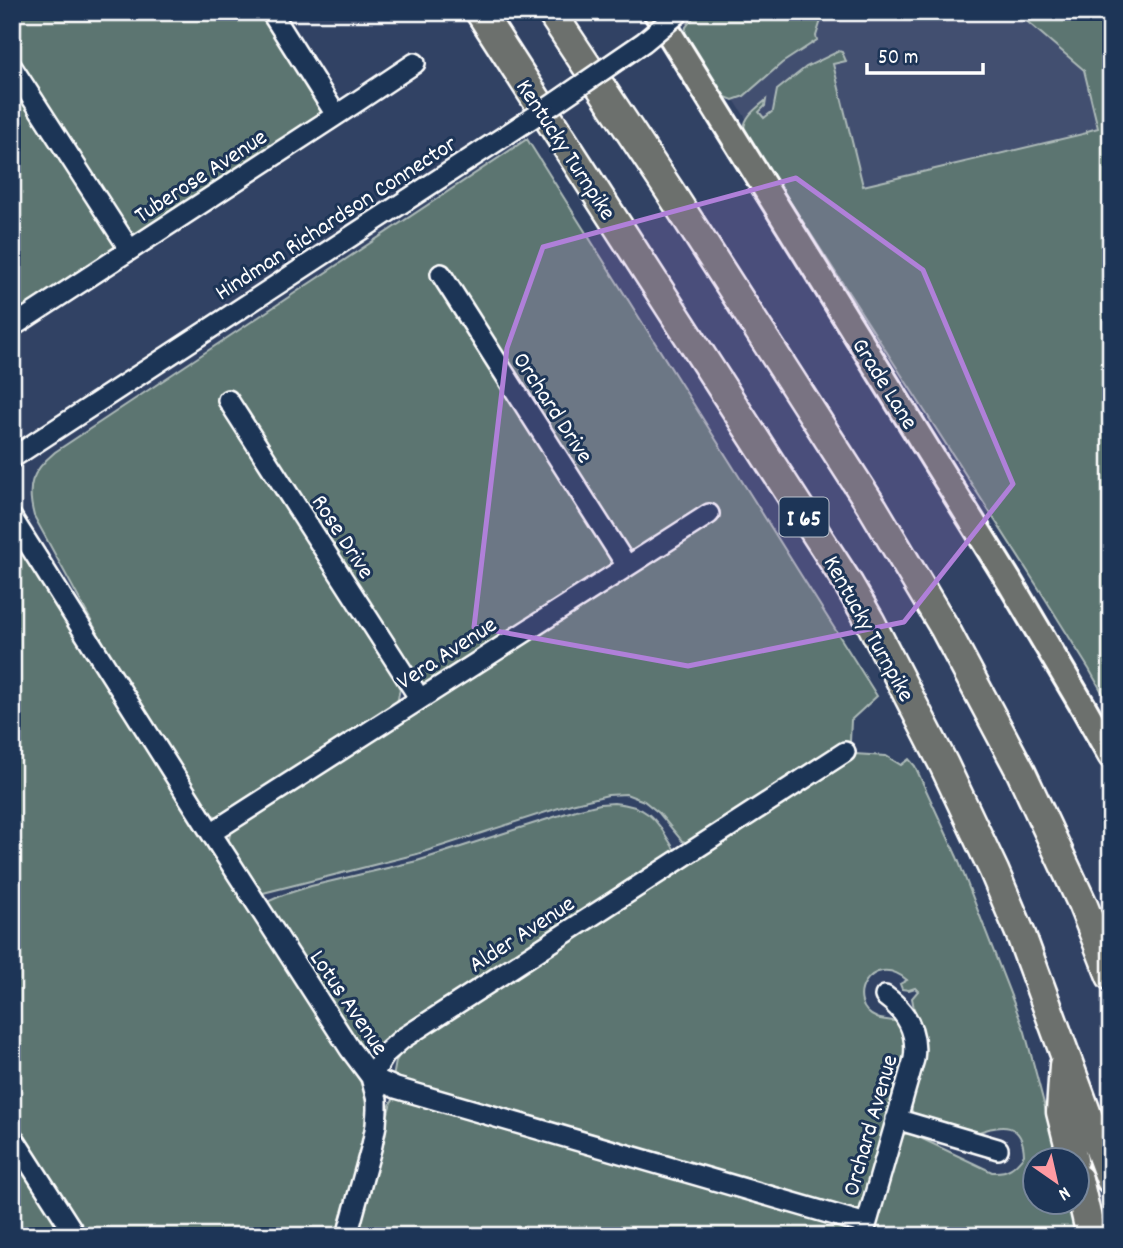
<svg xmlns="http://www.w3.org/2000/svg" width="1123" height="1248" viewBox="0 0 1123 1248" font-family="Dekko,sans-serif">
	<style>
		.built { fill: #434f70 }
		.green { fill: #5b7471; stroke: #adbab8; stroke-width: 2 }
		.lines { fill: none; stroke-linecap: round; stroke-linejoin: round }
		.minor-casing { stroke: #fff; stroke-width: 24 }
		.major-casing { stroke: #fff; stroke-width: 30 }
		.highway-casing { stroke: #fff; stroke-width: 33 }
		.minor { stroke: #1d3557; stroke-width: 19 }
		.major { stroke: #6c706d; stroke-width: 24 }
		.highway { stroke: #6c706d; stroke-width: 28 }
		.minor-bridge-casing { stroke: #fff; stroke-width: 24; stroke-linecap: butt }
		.minor-bridge { stroke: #1d3557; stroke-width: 19 }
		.marked { fill: #b080d9; fill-opacity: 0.2; stroke: #b080d9; stroke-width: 5; stroke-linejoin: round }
		.labels { text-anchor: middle; stroke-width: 6; stroke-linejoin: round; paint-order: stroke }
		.shield { fill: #1d3557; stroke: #bbc2cd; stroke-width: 2 }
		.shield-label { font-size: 23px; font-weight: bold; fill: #fff }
		.street-label { font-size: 24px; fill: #fff; stroke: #1d3557 }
	</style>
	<rect width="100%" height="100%" fill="#314264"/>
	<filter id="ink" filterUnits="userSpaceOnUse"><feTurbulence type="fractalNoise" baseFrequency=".0143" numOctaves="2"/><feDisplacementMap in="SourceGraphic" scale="14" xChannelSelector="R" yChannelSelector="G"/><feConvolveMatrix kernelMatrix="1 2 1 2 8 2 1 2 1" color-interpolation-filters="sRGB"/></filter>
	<g filter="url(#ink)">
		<path class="built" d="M 678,12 L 1111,12 L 1111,701 L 1028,559 Z"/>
		<path class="green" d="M 12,12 L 266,12 L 323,109 L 322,113 L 147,234 L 131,237 L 12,53 Z
			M 698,12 L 822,12 L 823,14 L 816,36 L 817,40 L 782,63 L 744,96 L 733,100 L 723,96 L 685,33 L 686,27 Z
			M 1016,12 L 1111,12 L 1111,708 L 1089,669 L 1041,592 L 744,130 C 744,116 757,108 766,100 L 765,106 L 759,112 L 764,118 L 773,111 L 777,90 L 806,67 L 839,51 L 842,52 L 846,61 L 833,64 L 863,186 L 1087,133 L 1087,131 L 1098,128 L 1084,70 Z
			M 12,77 L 121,249 L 12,320 Z
			M 527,139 L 877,696 L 851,720 L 850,742 L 692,844 L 682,841 L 659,813 L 644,801 L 626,794 L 608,795 L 571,804 L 417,854 L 259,894 L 228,844 L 231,829 L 633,552 L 606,550 L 611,563 L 609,567 L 431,683 L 422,682 L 415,678 L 401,682 L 398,699 L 392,709 L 219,817 L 209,814 L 132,696 L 34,516 C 26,486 31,472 55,452 Z
			M 12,538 L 343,1051 L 360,1081 L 364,1093 L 368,1118 L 365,1142 L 339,1236 L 85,1236 L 12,1122 Z
			M 854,754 L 886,756 L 901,765 L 909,759 L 915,766 L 957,857 L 1025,1032 L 1059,1160 L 1036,1160 L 1036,1202 L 1069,1203 L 1078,1236 L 872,1236 L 899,1142 L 904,1134 L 910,1133 L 992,1172 C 1008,1173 1015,1167 1024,1155 C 1023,1122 1002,1123 976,1133 L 915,1116 L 912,1112 L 911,1103 L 921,1067 L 925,1047 L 922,1028 L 914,1009 L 912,998 L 918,991 L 915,988 L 909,990 L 902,989 L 900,984 L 907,980 C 871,949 842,1004 877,1018 C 882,1020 888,1020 894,1021 L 896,1018 L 902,1024 L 908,1045 L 869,1185 L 858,1213 L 393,1078 L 396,1061 L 405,1046 L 687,857 Z
			M 614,803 C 652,806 657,822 676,852 L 383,1044 L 373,1048 L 361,1047 L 266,905 L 267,902 L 283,895 L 311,886 L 417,861 L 576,810 L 600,804 Z
			M 396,1096 L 859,1230 L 858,1236 L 356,1236 L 391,1102 Z
			M 12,1147 L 68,1236 L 12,1236 Z"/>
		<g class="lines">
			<defs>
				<path id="minor" d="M 271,12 L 336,115
					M 12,67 L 130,250
					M 441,274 L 627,566
					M 12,327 L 355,103 L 415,63
					M 228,400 L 420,699
					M 12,518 L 211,833 L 350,1049 L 371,1077 L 396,1088 L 866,1224
					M 211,833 L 709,514
					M 896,1119 L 998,1149
					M 12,1136 L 76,1236
					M 347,1236 L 372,1145 L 376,1125 L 377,1110 L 377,1100 L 371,1077 L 386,1053 L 402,1039 L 845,752
					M 863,1236 L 914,1059 C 918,1032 907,1012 885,996"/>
				<path id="major" d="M 656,12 L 1009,581 L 1084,708 L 1111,756"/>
				<path id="highway" d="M 480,12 L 849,585 L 870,621 L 944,765 L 994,871 L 1021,935 L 1111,1180
					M 551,12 L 669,190 L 873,508 L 944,627 L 1021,772 L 1082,903 L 1111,976
					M 1064,1065 L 1061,1112 L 1073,1160
					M 1078,1179 L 1091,1236"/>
			</defs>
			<use href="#minor" class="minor-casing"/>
			<use href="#major" class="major-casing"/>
			<use href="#highway" class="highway-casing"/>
			<use href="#minor" class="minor"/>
			<use href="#major" class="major"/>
			<use href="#highway" class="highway"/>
			<defs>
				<path id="minor-bridge" d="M 12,458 L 552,105 L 644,42 L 680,12"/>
			</defs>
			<use href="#minor-bridge" class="minor-bridge-casing"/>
			<use href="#minor-bridge" class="minor-bridge"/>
		</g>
	</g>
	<path class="marked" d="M 796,178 L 923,270 L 1013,484 L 904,622 L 688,666 L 474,627 L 507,348 L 543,247 Z"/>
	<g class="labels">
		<rect class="shield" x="779.5" y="497.5" width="49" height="39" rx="5"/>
		<g class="shield-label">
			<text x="804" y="525">I 65</text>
		</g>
		<g class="street-label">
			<text transform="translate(567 149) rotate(57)" y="8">Kentucky Turnpike</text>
			<text transform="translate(200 175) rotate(-33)" y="8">Tuberose Avenue</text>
			<text transform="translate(335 217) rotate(-33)" y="8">Hindman Richardson Connector</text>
			<text transform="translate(886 383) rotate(58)" y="8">Grade Lane</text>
			<text transform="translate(554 407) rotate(57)" y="8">Orchard Drive</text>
			<text transform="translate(344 536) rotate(57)" y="8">Rose Drive</text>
			<text transform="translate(870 628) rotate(61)" y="8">Kentucky Turnpike</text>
			<text transform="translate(446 652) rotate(-33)" y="8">Vera Avenue</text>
			<text transform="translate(521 933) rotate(-33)" y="8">Alder Avenue</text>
			<text transform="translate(350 1002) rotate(56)" y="8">Lotus Avenue</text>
			<text transform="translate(869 1125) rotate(-74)" y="8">Orchard Avenue</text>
		</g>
	</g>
	<rect width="1123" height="1248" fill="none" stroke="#1d3557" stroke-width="42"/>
	<rect x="21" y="21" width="1081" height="1206" fill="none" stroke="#fff" stroke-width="2.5" filter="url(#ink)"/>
	<g transform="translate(1056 1181) rotate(146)"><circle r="33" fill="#1d3557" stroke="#77869a" stroke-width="2"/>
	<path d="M0-5L12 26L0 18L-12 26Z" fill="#ff9aa2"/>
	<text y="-10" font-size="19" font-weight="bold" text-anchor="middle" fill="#ffffff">N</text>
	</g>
	<path d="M867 63v10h116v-10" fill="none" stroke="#ffffff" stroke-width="3.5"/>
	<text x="878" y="63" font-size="21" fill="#ffffff" stroke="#1d3557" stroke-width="5" paint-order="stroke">50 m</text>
</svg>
